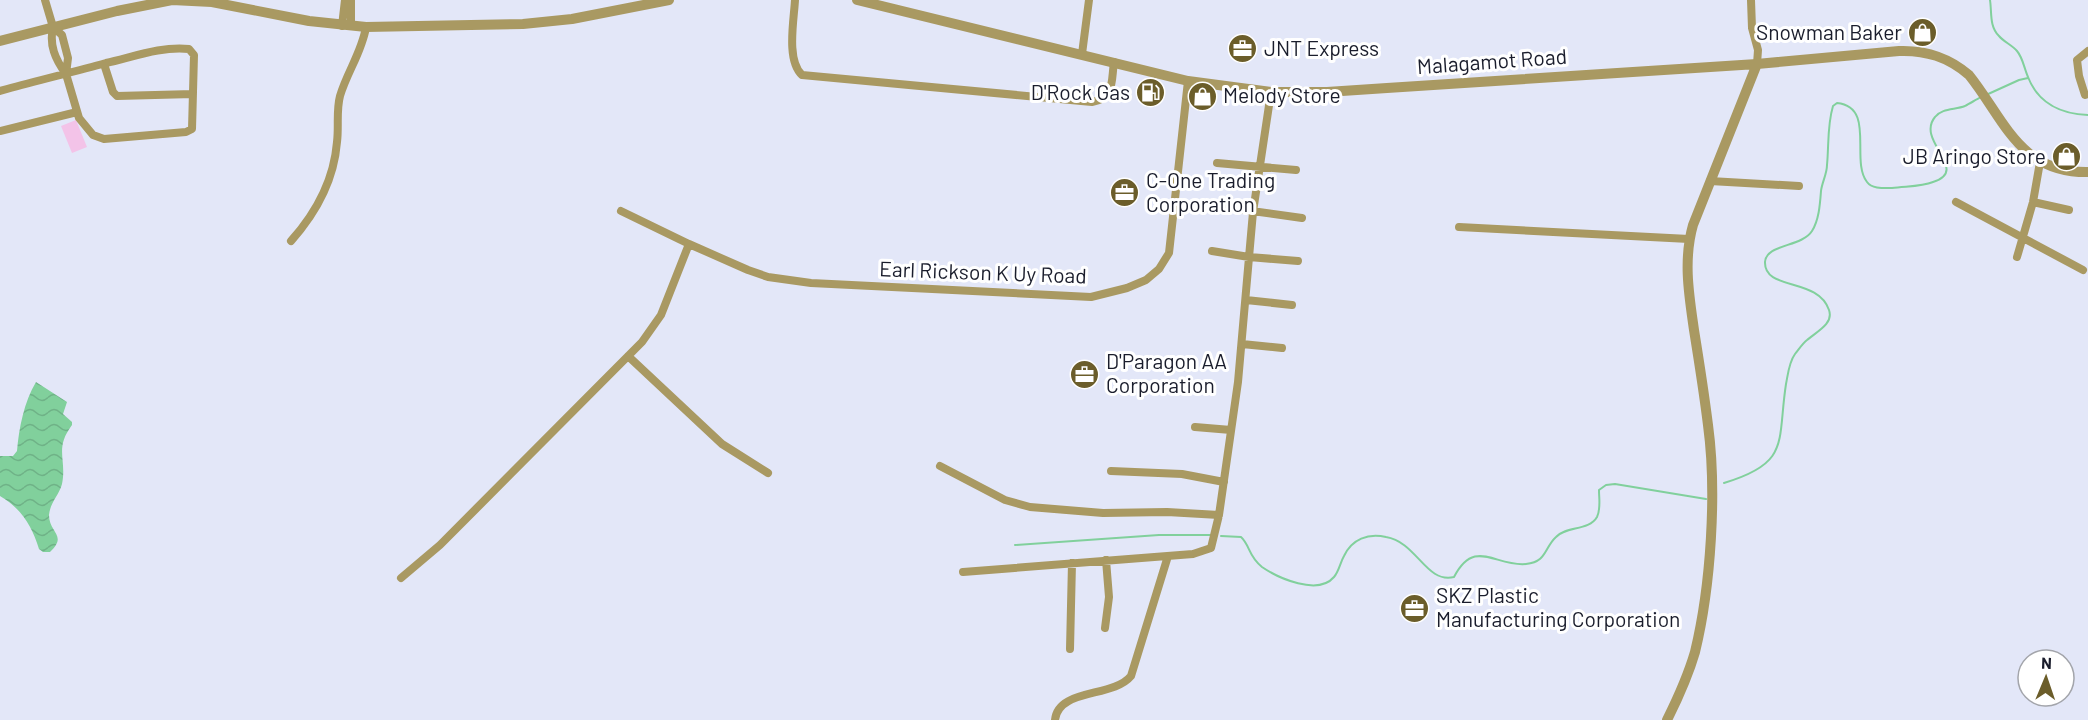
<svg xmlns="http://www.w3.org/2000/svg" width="2088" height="720" viewBox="0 0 2088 720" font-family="Barlow,sans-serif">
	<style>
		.pitch { fill: #f3c3e8 }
		.water { fill: url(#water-waves) }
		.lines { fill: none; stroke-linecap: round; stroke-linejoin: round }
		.stream { stroke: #81d09c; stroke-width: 2 }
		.minor { stroke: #a99962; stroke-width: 8 }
		.tertiary { stroke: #a99962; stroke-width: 10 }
		.labels { text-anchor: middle; stroke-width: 6; stroke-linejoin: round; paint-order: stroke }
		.poi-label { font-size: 21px; fill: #1a1d2c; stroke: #fff; text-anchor: start }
		.street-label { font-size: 21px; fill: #1a1d2c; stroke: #fff }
	</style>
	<defs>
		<pattern id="water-waves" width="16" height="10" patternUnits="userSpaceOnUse" patternTransform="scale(1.5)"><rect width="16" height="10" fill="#81d09c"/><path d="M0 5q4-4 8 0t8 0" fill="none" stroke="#6fb287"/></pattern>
	</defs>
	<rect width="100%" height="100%" fill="#e3e7f8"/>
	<path class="pitch" d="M 76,120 L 87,147 L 72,153 L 61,126 Z"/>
	<path class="water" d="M 36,382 L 67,402 L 63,414 L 72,422 L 72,425 C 54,449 67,459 62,484 C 59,495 50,503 49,515 C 49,533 68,535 50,552 L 43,552 L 39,549 C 32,526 21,508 0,496 L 0,456 L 13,456 L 17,451 C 19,428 24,402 36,382 Z"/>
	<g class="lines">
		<path class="stream" d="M 1990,0 C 1992,12 1989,26 1999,36 C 2004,42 2012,45 2017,51 C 2023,58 2024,68 2028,77 C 2038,103 2061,114 2088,115
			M 1986,95 L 2019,80 L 2028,78
			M 1724,483 C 1791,463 1777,442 1786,384 C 1788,374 1789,362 1795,354 C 1799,349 1803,343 1807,340 C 1816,332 1834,324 1829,310 C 1818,277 1764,291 1765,262 C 1766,244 1802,247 1812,231 C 1819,220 1820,204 1821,191 C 1822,182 1827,174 1827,165 C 1829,145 1827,126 1833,106 L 1837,103 C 1876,107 1850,160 1867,182 C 1872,189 1884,188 1892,188 C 1905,186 1921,187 1933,182 C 1971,170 1915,141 1935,117 C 1942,108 1955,110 1965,106 C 1970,103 1976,100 1981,97
			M 1221,536 L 1241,537 C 1250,545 1248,556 1262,567 C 1278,578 1318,596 1334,577 C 1339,571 1340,563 1344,556 C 1352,539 1368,533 1386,537 C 1417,542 1426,584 1454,577 C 1475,537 1495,567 1526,564 C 1547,562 1544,548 1556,537 C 1566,526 1589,531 1597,517 C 1601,509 1599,499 1599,490 L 1606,485 L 1615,484 L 1706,499
			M 1015,545 L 1159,535 L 1211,535"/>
		<path class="minor" d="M 795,0 C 794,20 786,60 802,75 L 1092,102 C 1115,98 1111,82 1114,62
			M 1751,0 L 1752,28 L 1758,50 L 1757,64
			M 342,26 L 345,0
			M 351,26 L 351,0
			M 53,27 C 49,45 55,59 66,74
			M 1082,54 L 1089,0
			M 104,64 L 113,92 L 117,96 L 193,94
			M 0,91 L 7,89 C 40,80 73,72 106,63 C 133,57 161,46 189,49 L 194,55 L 192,129 L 186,132 L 104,139 L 93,135 L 79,118 L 66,74 L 68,58 L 62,35 L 53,27 L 45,0
			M 2085,95 L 2079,76 L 2077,60 L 2088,51
			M 0,131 L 77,112
			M 1217,163 L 1296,170
			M 1710,181 L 1799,186
			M 1956,202 L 2083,270
			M 2033,202 L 2069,210
			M 1223,207 L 1302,218
			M 621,211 L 689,244 L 748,270 L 768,277 L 811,283 L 1091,297 L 1127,288 L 1146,280 L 1159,269 L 1169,253 L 1188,81
			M 1459,227 L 1689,239
			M 291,241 C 316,213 334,180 337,142 C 339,127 336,111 340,96 C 347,72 362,52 366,27
			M 1212,251 L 1249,257 L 1298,261
			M 2017,257 L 2033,202 L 2040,162
			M 1246,300 L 1292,305
			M 1242,344 L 1282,348
			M 628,356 L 722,444 L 768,473
			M 1195,427 L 1231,430
			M 940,466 L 1005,500 L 1030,507 L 1103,513 L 1167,512 L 1219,515
			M 1111,471 L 1182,474 L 1224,482
			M 963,572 L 1193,554 L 1211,548 L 1219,515 L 1238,382 L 1253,212 L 1271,92
			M 401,578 L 440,545 L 642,342 L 661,315 L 689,244
			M 1105,628 L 1109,597 L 1106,560
			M 1070,649 L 1072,563
			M 1055,720 C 1058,688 1113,698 1131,676 L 1168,556"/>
		<path class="tertiary" d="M 857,0 L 1188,81 L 1271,92 L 1327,92 L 1387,88 L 1757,64 L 1899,51 C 1926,50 1948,57 1969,75 C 2005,120 2019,173 2088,172
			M 0,41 L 117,11 L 172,0 L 212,2 L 309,21 L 366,27 L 523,24 L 572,19 L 669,0
			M 1667,720 C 1678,698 1688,676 1695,652 C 1711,586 1717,492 1708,425 C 1704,393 1699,361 1694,330 C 1689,295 1683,260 1693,225 L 1757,64"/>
	</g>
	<defs>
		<symbol id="shop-disc" viewBox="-11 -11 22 22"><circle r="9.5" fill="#6b5d2a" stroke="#fff"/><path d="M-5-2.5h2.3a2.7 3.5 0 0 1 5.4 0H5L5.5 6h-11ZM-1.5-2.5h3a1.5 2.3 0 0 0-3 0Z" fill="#fff"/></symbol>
		<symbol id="office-disc" viewBox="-11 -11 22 22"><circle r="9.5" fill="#6b5d2a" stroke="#fff"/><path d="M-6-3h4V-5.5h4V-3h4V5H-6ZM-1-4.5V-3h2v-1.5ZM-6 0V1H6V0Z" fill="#fff"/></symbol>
		<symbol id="fuel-disc" viewBox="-11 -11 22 22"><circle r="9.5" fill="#6b5d2a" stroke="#fff"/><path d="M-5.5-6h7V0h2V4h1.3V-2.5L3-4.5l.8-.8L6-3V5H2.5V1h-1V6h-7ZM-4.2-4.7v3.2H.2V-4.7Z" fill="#fff"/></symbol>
	</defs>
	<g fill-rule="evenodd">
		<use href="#shop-disc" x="1906" y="16" width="33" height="33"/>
		<use href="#office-disc" x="1226" y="32" width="33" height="33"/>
		<use href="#fuel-disc" x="1134" y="76" width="33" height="33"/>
		<use href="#shop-disc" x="1186" y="80" width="33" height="33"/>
		<use href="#shop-disc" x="2050" y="140" width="33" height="33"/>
		<use href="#office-disc" x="1108" y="176" width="33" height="33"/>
		<use href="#office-disc" x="1068" y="358" width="33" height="33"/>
		<use href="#office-disc" x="1398" y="592" width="33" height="33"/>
	</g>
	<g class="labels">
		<g class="poi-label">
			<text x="1902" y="40" text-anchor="end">Snowman Baker</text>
			<text x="1264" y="56">JNT Express</text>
			<text x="1130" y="100" text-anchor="end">D'Rock Gas</text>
			<text x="1223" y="103">Melody Store</text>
			<text x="2046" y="164" text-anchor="end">JB Aringo Store</text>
			<text x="1146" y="188">C-One Trading<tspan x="1146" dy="24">Corporation</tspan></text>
			<text x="1106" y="369">D'Paragon AA<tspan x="1106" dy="24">Corporation</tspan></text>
			<text x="1436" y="603">SKZ Plastic<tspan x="1436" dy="24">Manufacturing Corporation</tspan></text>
		</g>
		<g class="street-label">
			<text transform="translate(1492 62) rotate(-4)" y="7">Malagamot Road</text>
			<text transform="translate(983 273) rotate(2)" y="7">Earl Rickson K Uy Road</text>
		</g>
	</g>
	<g transform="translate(2046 678) rotate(2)"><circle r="28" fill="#ffffff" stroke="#a3a5ab" stroke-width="1.5"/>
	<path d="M0-4.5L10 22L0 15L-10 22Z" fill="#6b5d2a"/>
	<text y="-9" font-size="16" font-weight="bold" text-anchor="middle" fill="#1a1d2c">N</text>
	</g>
</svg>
